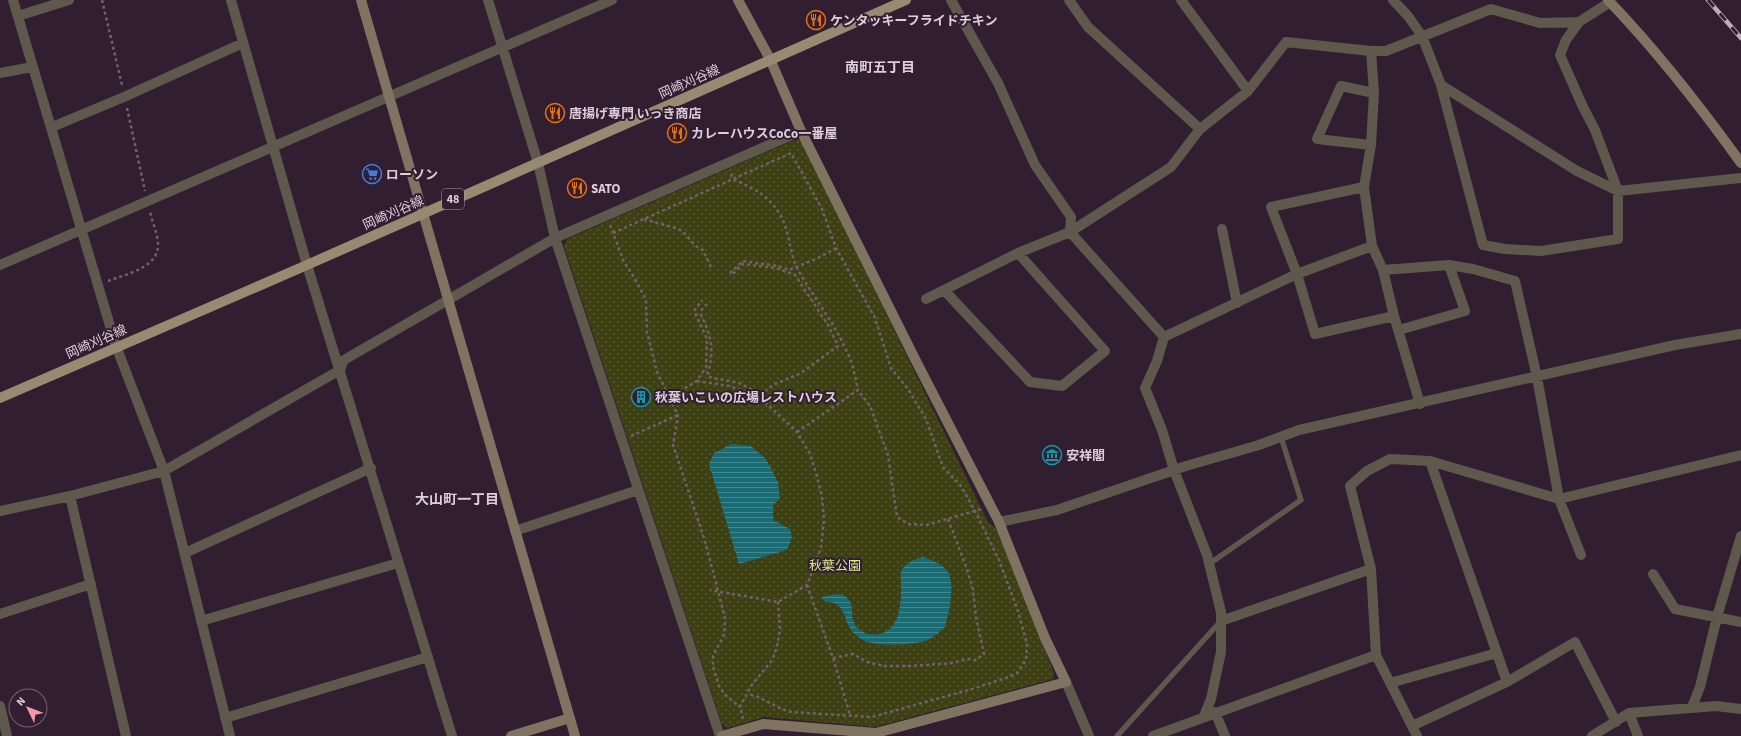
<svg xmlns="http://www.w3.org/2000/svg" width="1741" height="736" viewBox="0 0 1741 736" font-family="'Source Sans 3','Noto Sans JP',sans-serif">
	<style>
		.park { fill: url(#park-dots) }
		.water { fill: url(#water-rules) }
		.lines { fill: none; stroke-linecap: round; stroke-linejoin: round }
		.path { stroke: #726070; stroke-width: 2.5; stroke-dasharray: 3 3; stroke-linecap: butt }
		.lane { stroke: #5f584c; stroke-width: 5.5 }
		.street { stroke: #5f584c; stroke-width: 10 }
		.secondary { stroke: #7e7461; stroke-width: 10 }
		.primary { stroke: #978a71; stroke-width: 10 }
		.rail-casing { stroke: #bdaebc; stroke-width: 4.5 }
		.rail { stroke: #321e31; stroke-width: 3; stroke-dasharray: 9; stroke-linecap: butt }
		.labels { text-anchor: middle; stroke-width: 4; stroke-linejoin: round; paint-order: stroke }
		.shield { fill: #321e31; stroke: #a999a7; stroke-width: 1 }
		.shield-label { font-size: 12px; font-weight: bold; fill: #dcceda }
		.poi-label { font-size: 13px; font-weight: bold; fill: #dcceda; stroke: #321e31; text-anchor: start }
		.street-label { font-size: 13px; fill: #dcceda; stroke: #321e31 }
		.park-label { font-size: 13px; fill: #e0e883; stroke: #321e31 }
		.neighbourhood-label { font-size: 14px; font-weight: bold; fill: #dcceda; stroke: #321e31 }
	</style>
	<defs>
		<pattern id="park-dots" width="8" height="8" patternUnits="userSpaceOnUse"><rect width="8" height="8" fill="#3d4012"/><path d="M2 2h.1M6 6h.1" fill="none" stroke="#585a34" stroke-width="1.8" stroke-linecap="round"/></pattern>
		<pattern id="water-rules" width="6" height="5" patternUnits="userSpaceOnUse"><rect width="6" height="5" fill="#196c74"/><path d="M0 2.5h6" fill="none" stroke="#45868e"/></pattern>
	</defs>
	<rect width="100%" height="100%" fill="#321e31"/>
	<path class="park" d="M 797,139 L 802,141 L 988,522 L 996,528 L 1054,673 L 1053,679 L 875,727 L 764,717 L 728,728 L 722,724 L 564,246 L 567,239 Z"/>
	<path class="water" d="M 732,444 L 751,446 L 766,459 L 778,482 L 780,499 L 773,505 L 773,520 L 790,529 L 792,537 L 787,550 L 739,564 L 709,464 L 714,453 Z
		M 923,557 C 932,560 942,564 947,571 C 956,583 949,613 945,627 C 940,631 934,637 928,640 C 917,645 884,646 872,643 C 866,642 860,639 856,635 C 842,624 848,600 825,602 L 822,597 C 833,594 847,591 851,604 C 853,610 851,617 854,623 C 858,633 873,637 883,633 C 901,626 901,601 901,584 C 901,581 900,575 901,572 C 904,563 915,559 923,557 Z"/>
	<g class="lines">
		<path class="path" d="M 102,0 L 122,85
			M 127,108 L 145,191
			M 731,174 L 733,179 C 752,188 765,193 777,210 C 790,227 788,249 797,268 C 813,297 834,322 847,352 C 853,363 855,377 858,390
			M 644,219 C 652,222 675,227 680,230 C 689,236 693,246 703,250 L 711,267
			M 610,225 L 624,262 L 635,279 L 646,300 L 647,332 L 657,372 L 678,415 L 673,445 L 705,541 L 725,618 L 724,635 L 713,656 L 713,667 L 719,686 L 725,695 L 740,707
			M 613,233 L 791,153 L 822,209 L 836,248 L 875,318 L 891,368 L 908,389 L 926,419 L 943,467 L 961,486 L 975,511 L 999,560 L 1018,611 L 1027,644 L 1026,660 L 1017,673 L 1009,677 L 972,689 L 872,717 L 791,712 C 775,708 763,697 748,694
			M 730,273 L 743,261 L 778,266 L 789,270 L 818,258 L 836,248
			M 108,281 C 126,274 158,268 158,245 C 158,234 152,222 150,211
			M 707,304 C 705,306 700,310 701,314 C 702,318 705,322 706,326 C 713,344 713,357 707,375 L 709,377 L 739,383 L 761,394 L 775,384 L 801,373 L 838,346 L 828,325 L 795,275 L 775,268 L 743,264 L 732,275
			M 697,381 L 729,386 L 747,392 L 767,404 L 797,432 L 810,454 L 816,473 L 822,497 L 824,519 L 821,548 L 807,585 L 778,602 L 710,590
			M 669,397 L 697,381 L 706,367 L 707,339 L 694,311 L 702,300
			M 797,432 L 858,390 L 870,406 L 888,455 L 897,517 L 908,524 L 927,525 L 981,509
			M 631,436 L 678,415
			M 807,585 L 833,658 L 850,715
			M 833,658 L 853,654 L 867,662 L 885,666 L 911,666 L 953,663 L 967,659 L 976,660 L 984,654 L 976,617 L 973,590 L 967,569 L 948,519
			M 743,719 L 740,707 L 751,686 L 773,659 L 777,646 L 780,629 L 778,602"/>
		<path class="lane" d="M 1209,564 L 1301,500 L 1281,437
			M 1117,736 L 1220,622"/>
		<path class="street" d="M 13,0 L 116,346 L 164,471 L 230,736
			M 231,0 L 307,265 L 452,736
			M 488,0 L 538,163 L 555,238 L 720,736
			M 951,0 L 998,83 L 1035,165 L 1071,217 L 1070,232 L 1164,337 L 1157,361 L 1145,388 L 1162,430 L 1174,470 L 1207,555 L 1221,612 L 1221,652 L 1211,699 L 1204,716
			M 1069,0 L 1088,27 L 1200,129
			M 1181,0 L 1248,91
			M 1393,0 L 1408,16 L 1422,36 L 1441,85 L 1577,171 L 1618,191 L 1741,178
			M 18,16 L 69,0
			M 0,73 L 32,67
			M 1441,85 L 1483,245 L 1505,249 L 1541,251 L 1618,239 L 1618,191 L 1595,130 L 1583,107 L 1560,55 L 1566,40 L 1579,22
			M 52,127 L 124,97 L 243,43
			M 1371,145 L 1317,139 L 1341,86 L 1374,93
			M 1364,187 L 1271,207 L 1297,274 L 1315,334 L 1394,316
			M 1222,229 L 1237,303
			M 1372,246 L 1364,187 L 1371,145 L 1374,93 L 1371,51 L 1386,51 L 1491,9 L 1540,23 L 1579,22 L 1610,2
			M 0,265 L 612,0
			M 1383,270 L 1449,265 L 1473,269 L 1515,281 L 1537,377 L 1559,499 L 1581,555
			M 944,290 L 1030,382 L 1062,386 L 1105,351 L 1018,253
			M 926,299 L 1018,253 L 1070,232 L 1171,167 L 1200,129 L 1248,91 L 1286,42 L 1371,51
			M 1399,330 L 1465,311 L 1449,265
			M 1164,337 L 1297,274 L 1372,246 L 1383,270 L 1394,316 L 1420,404
			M 1430,461 L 1507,682
			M 70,496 L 126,736
			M 0,511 L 70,496 L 164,471 L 340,370 L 344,360 L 555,238 L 801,131
			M 999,522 L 1057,510 L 1186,466 L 1259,445 L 1299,430 L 1675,345 L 1741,334
			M 515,531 L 638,490
			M 185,553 L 371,468
			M 1371,569 L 1350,486 L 1367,471 L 1390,459 L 1430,461 L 1559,499 L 1741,455
			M 1653,574 L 1675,609 L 1741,622
			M 0,614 L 91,584
			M 201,621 L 398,563
			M 1221,621 L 1371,569 L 1376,655
			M 1066,682 L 1089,736
			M 1390,683 L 1497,653
			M 0,706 L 7,736
			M 1692,707 L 1700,687 L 1717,617 L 1741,536
			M 1215,712 L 1225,736
			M 1629,713 L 1638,736
			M 225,718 L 428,657
			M 1412,726 L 1507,682 L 1575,642 L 1616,722
			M 1153,736 L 1376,655 L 1417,736
			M 1592,736 L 1629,713 L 1716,706 L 1741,709"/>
		<path class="secondary" d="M 361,0 L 575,736
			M 1608,0 C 1657,51 1700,106 1741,163
			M 511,736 L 570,718
			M 722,736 L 763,724 L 876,733 L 1066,682 L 1045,638 L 999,522 L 916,361 L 801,131 L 770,59 L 738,0"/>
		<path class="primary" d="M 0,398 L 307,265 L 906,0"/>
		<defs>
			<path id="rail" d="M 1708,0 L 1741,38"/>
		</defs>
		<use href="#rail" class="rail-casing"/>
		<use href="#rail" class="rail"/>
	</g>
	<defs>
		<symbol id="restaurant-ring" viewBox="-11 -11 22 22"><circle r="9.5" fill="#321e31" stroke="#e8710a" stroke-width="1.5"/><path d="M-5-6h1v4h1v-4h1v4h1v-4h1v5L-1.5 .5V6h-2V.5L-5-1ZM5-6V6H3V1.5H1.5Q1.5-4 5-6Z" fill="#e8710a"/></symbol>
		<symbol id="supermarket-ring" viewBox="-11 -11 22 22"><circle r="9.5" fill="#321e31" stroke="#3f7fe0" stroke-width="1.5"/><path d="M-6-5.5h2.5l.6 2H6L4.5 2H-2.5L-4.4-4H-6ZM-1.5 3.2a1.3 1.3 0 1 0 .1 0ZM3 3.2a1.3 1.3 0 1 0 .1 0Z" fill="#3f7fe0"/></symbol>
		<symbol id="building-ring" viewBox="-11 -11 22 22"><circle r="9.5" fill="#321e31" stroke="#0f9aa8" stroke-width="1.5"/><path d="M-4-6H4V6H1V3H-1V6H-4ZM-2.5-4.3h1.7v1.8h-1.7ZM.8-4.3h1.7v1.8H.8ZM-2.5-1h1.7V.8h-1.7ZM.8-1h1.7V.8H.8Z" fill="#0f9aa8"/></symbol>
		<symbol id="museum-ring" viewBox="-11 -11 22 22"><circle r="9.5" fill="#321e31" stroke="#0f9aa8" stroke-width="1.5"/><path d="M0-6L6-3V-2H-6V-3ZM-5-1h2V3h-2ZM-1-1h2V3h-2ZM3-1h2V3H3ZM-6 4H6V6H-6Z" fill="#0f9aa8"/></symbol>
	</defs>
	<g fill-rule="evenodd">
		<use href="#restaurant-ring" x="805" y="9" width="22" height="22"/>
		<use href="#restaurant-ring" x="544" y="102" width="22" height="22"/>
		<use href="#restaurant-ring" x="666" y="122" width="22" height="22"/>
		<use href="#supermarket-ring" x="361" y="163" width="22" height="22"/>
		<use href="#restaurant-ring" x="566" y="177" width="22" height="22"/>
		<use href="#building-ring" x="630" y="386" width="22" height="22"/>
		<use href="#museum-ring" x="1041" y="444" width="22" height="22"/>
	</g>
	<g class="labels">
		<rect class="shield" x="442" y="189" width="22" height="20" rx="3"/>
		<g class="shield-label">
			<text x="453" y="203">48</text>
		</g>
		<g class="poi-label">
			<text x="830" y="25">ケンタッキーフライドチキン</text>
			<text x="569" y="118">唐揚げ専門 いっき商店</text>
			<text x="691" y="138">カレーハウスCoCo一番屋</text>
			<text x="386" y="179">ローソン</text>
			<text x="591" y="193">SATO</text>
			<text x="655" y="402">秋葉いこいの広場レストハウス</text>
			<text x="1066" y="460">安祥閣</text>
		</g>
		<g class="street-label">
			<text transform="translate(689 81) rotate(-24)" y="5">岡崎刈谷線</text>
			<text transform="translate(393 212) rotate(-24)" y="5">岡崎刈谷線</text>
			<text transform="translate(96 341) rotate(-24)" y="5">岡崎刈谷線</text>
		</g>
		<g class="park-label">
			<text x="835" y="570">秋葉公園</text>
		</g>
		<g class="neighbourhood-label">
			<text x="880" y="72">南町五丁目</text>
			<text x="457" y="504">大山町一丁目</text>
		</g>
	</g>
	<g transform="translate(28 708) rotate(313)"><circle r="19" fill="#321e31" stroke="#766475"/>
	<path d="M0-3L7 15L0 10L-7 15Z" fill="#f49aa2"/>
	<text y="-6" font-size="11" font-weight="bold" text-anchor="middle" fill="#dcceda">N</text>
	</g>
</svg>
